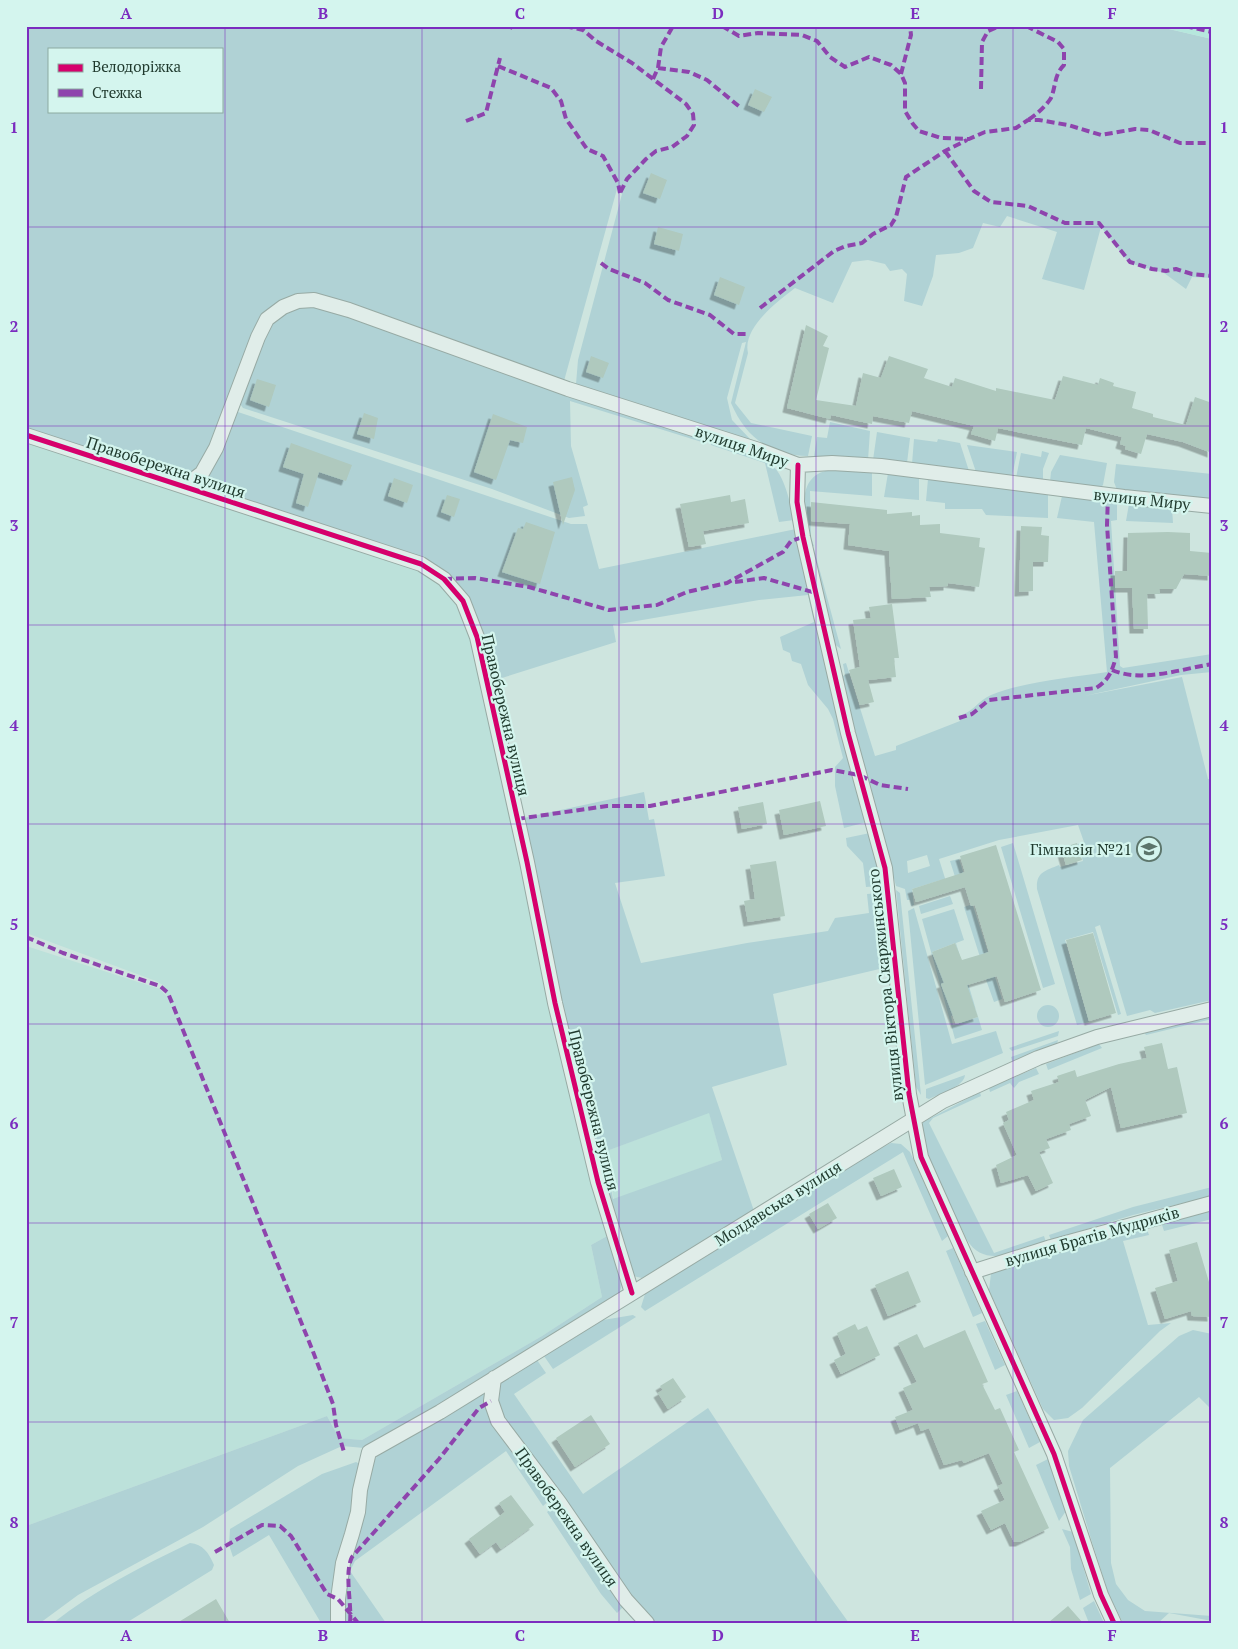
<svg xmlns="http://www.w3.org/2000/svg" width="1238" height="1649" viewBox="0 0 1238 1649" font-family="'PT Serif',serif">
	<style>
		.farmland { fill: #bce1da }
		.green { fill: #b0d2d5; fill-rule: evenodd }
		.sand { fill: #b6e7dd }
		.building { fill: #afc9be; filter: url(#shadow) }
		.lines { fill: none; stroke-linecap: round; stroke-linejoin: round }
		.street-casing { stroke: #97aaa4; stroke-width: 16 }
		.street { stroke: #e0ede9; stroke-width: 14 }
		.quiet { stroke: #8e44ad; stroke-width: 4; stroke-dasharray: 8 4; stroke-linecap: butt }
		.cycleway-casing { stroke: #d4f5ee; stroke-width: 8 }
		.cycleway { stroke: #d6006c; stroke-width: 5 }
		.grid { fill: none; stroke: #7b2cbf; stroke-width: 1; stroke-opacity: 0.55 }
		.labels { text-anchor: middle; stroke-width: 4.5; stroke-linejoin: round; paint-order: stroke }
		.street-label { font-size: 16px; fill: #1f392d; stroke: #d4f5ee }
		.poi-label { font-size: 16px; fill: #1f392d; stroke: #d4f5ee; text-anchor: end }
		.neatline { fill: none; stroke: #7b2cbf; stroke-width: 2 }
		.grid-label { font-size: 16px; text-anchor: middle; font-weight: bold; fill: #7b2cbf }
	</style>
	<defs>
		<filter id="shadow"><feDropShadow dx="-4.5" dy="4.5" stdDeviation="0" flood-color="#0004"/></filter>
	</defs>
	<rect width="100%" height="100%" fill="#cee5df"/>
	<path class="farmland" d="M 26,439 L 425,570 L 454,597 L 470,630 L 609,1235 L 591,1245 L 602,1297 L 542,1336 L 362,1440 L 339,1438 L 327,1416 L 26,1526 L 26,946 L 160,989 L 167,997 L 163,985 L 156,981 L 26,933 Z
		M 709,1112 L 722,1160 L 614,1200 L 604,1152 Z"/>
	<path class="green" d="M 26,26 L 1156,26 L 1212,39 L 1212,278 L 1192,277 L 1186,289 L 1164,273 L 1129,263 L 1101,227 L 1084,290 L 1042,279 L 1057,232 L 1007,216 L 1000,227 L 983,223 L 973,248 L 959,253 L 936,255 L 933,276 L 922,306 L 904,301 L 907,274 L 902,269 L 890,271 L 885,264 L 868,260 L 852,262 L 833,303 L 795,288 C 778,301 742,328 748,353 L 735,403 L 751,423 L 812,436 L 808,456 C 770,455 746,438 731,403 L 746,342 L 742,343 L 727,398 L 732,420 L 751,440 L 576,384 L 578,360 L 622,194 L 617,189 L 564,381 L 311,294 L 285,299 L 267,313 L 201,468 L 189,476 L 175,478 L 26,431 ZM 49,49 L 221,49 L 221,111 L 49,111 Z
		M 312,304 L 707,438 L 705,443 L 570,401 L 571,446 L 588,505 L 583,507 L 585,516 L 569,518 L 492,489 L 243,408 L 238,401 L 271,321 L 284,312 Z
		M 238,412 L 571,524 L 587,524 L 599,569 L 796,529 L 867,822 L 844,828 L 835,786 L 835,767 L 843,758 L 833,719 L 828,709 L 808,685 L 801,664 L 792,661 L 790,653 L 783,650 L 780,637 L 814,622 L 808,595 L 759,600 L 613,625 L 616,642 L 489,682 L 477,626 L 444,574 L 192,485 L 233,415 Z
		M 830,422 L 870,431 L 868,460 L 814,457 L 817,437 L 827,438 Z
		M 877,432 L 910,438 L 907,463 L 873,460 Z
		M 914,439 L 937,442 L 938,439 L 960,443 L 969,471 L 912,464 Z
		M 713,440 C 772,461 780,455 794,520 L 779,522 L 765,463 L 711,445 Z
		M 967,445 L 1017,452 L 1012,477 L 976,472 Z
		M 1042,451 L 1049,453 L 1043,469 L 1043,481 L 1016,478 L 1021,453 L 1041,457 Z
		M 1060,455 L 1107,463 L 1103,485 L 1100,488 L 1050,482 L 1051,472 Z
		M 1116,464 L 1212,474 L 1212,500 L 1117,490 L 1114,482 Z
		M 830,470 L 872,472 L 872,496 L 810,491 L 811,538 L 814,546 L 811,547 C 806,520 792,476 830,470 Z
		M 888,473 L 919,477 L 919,500 L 884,497 Z
		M 928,479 L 1048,494 L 1048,518 L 986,515 L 982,509 L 945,509 L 945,503 L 926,501 Z
		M 1062,496 L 1117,503 L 1117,520 L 1111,521 L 1120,666 L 1123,668 L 1212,654 L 1212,672 L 1181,675 L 1084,696 L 1182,677 L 1208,779 L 1212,779 L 1212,1000 L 1155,1013 L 1150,1010 L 1127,1016 L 1100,925 L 1095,927 L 1121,1014 L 1118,1015 L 1093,932 L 1065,940 L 1089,1022 L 1077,1025 L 1037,889 C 1036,872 1045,871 1059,865 L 1060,867 L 1083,861 L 1078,844 L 1084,842 L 1078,825 L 999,840 L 939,859 L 949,891 L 945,892 L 941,880 L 912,889 L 914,905 L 911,906 L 910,900 L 907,900 L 905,889 L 896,886 L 841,677 L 845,675 L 843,664 L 846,663 L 875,756 L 896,750 L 896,746 L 960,721 L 959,716 C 973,712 979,700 991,695 C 1027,681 1069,678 1107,672 L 1094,522 L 1057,518 ZM 927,855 L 930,866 L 908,873 L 907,861 Z
		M 1129,504 L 1172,508 L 1173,523 L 1126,521 Z
		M 814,549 L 841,649 L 833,643 L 812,550 Z
		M 644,792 L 649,820 L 654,819 L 665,876 L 615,883 L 641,963 L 747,943 L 828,931 L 835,918 L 869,913 L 867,894 L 880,893 L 888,967 L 773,994 L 787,1065 L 712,1087 L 754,1211 L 642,1278 L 633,1276 L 614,1233 L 519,819 ZM 709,1113 L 722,1160 L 613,1199 L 604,1152 Z
		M 870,833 L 879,865 L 880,886 L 866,887 L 863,863 L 847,846 L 846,838 Z
		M 1013,843 L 1055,984 L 1043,988 L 1001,847 Z
		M 959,859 L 966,881 L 958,886 L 950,861 Z
		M 896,890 L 900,893 L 921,1095 L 916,1087 Z
		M 950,896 L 953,904 L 921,914 L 919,906 Z
		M 970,905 L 973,906 L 988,952 L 980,957 L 964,907 Z
		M 914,908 L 952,1044 L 996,1031 L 1003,1053 L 925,1085 L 909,921 L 908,911 Z
		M 954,909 L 964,940 L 956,943 L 982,1030 L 955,1039 L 922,919 ZM 955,943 L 958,951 L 935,960 L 932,952 ZM 965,976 L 968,985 L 944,993 L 941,984 ZM 975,1008 L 978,1017 L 953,1025 L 951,1016 Z
		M 991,975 L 995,977 L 1002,999 L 994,1002 L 985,977 Z
		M1037 1016a11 11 0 1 1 22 0a11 11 0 1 1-22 0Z
		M 1212,1015 L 1212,1019 L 1146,1035 L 1143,1031 Z
		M 1059,1031 L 1058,1036 L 1012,1051 L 1009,1048 Z
		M 1058,1040 L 1057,1044 L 1012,1061 L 1011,1057 Z
		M 1099,1044 L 1102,1048 L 1048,1070 L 1046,1064 Z
		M 1036,1068 L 1039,1074 L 1019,1082 L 1014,1088 L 1010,1083 L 990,1092 L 989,1088 Z
		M 965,1075 C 964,1087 939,1094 929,1099 L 926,1098 L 926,1089 Z
		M 980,1092 L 981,1096 L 933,1118 L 929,1123 L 994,1253 L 1044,1236 L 1046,1242 C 1020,1250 985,1270 967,1240 C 955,1213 919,1150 923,1122 Z
		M 891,1143 L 901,1144 L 910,1152 L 948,1236 L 942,1241 L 903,1152 L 645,1311 L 641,1307 L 645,1294 L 877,1150 Z
		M 1212,1187 L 1212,1196 L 1133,1215 L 1051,1240 L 1049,1235 L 1133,1207 Z
		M 1212,1210 L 1212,1219 L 1164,1231 L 1161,1222 Z
		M 1146,1226 L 1149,1235 L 1123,1241 L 1148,1325 L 1171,1323 L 1160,1331 L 1082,1408 L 1068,1418 L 1054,1420 L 1043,1409 L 989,1290 L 991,1274 L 1003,1268 Z
		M 609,1235 C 615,1254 630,1281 616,1298 L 383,1438 L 364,1448 L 342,1446 L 298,1466 L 203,1527 L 78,1595 L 40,1623 L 26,1623 L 26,1526 L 327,1416 L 339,1438 L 362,1440 L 542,1336 L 602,1297 L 591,1245 Z
		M 953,1248 L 982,1313 L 973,1317 L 946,1251 Z
		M 633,1315 L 636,1317 L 553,1369 L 544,1356 L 603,1320 Z
		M 985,1321 L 1005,1365 L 995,1370 L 976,1324 Z
		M 1193,1330 L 1212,1334 L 1212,1410 L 1199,1397 L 1110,1468 L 1111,1563 L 1116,1584 L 1128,1600 L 1145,1611 L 1212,1616 L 1212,1621 L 1169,1613 L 1158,1623 L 1123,1623 L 1109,1595 L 1092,1542 L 1069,1466 L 1068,1451 L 1083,1420 L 1179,1336 Z
		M 537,1360 L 546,1373 L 514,1394 L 583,1494 L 708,1408 C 756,1480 798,1554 849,1623 L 652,1623 L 628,1596 L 497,1410 L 499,1383 Z
		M 488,1390 L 551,1499 L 543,1506 L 506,1451 L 355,1561 L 350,1571 L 386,1623 L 341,1623 L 341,1594 L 368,1469 L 378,1455 Z
		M 1017,1391 L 1040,1442 L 1029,1448 L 1006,1395 Z
		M 1048,1459 L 1066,1511 L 1059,1521 L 1036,1465 Z
		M 356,1462 L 363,1466 L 334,1623 L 321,1623 L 269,1535 L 233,1557 L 229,1545 L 230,1529 L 322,1474 Z
		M 555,1505 L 627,1603 L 617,1613 L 601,1594 L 547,1512 Z
		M 1062,1529 L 1073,1532 L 1091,1594 L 1080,1600 L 1071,1569 L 1070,1547 Z
		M 190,1543 C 203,1544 209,1553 214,1565 L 212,1570 L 126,1623 L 53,1623 C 95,1590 142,1566 190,1543 Z
		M 1094,1601 L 1104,1623 L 1089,1623 L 1083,1608 Z"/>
	<path class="sand" d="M 1156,26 L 1194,26 L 1212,30 L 1212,39 Z"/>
	<path class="building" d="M 755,89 L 772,97 L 764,112 L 748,105 Z
		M 651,173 L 667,180 L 660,199 L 643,193 Z
		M 658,227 L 683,234 L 679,251 L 654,244 Z
		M 720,277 L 745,287 L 739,305 L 714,295 Z
		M 806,325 L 828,336 L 823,346 L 829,348 L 816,400 L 856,406 L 863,373 L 881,378 L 889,356 L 928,369 L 924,378 L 952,387 L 955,378 L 996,391 L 996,388 L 1055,400 L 1063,376 L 1098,385 L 1100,378 L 1114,383 L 1113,386 L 1136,392 L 1132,408 L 1153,414 L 1153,417 L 1186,425 L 1195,397 L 1212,403 L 1212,453 L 1183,442 L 1147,434 L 1141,454 L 1125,449 L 1126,446 L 1120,444 L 1122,437 L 1086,428 L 1082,445 L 998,428 L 995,441 L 971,434 L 974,426 L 912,411 L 909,423 L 873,416 L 872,424 L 831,415 L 830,419 L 787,408 Z
		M 591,356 L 609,363 L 603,378 L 586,372 Z
		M 257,379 L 276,385 L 269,407 L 250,400 Z
		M 364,413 L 378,418 L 374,439 L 357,434 Z
		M 493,414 L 527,427 L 523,443 L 510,440 L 496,480 L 474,472 Z
		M 291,443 L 352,465 L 346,481 L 319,472 L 308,507 L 296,503 L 304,474 L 283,467 Z
		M 572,477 L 575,490 L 563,525 L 553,482 Z
		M 394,478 L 413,485 L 407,503 L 388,496 Z
		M 447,495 L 460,499 L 454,517 L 441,512 Z
		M 730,495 L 731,502 L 745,499 L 749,523 L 703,531 L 706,544 L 689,547 L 680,504 Z
		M 811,502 L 887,510 L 887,514 L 912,512 L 912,516 L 920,515 L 920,525 L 940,524 L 940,533 L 980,538 L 979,547 L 985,548 L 979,587 L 948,583 L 948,586 L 929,587 L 931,597 L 892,599 L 889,551 L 848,545 L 850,524 L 811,521 Z
		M 526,522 L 555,532 L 540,584 L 502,572 L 518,528 L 523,529 Z
		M 1021,526 L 1042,527 L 1041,535 L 1049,536 L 1048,562 L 1033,562 L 1033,591 L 1019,592 Z
		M 1168,532 L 1190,533 L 1190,551 L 1212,553 L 1212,576 L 1184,574 L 1176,589 L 1159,589 L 1160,594 L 1147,594 L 1148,629 L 1134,629 L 1132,588 L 1115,588 L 1115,571 L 1127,571 L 1128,533 Z
		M 892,604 L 899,658 L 894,658 L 896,677 L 868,680 L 874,702 L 860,705 L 849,670 L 860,667 L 853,620 L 871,618 L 869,607 Z
		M 820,801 L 826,826 L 784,835 L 779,810 Z
		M 763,802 L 767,824 L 742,829 L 738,807 Z
		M 1077,843 L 1082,860 L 1066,865 L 1061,848 Z
		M 996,845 L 1041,990 L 1005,1002 L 997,976 L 967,985 L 978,1017 L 956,1024 L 941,984 L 944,983 L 932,952 L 955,943 L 962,960 L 989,952 L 975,905 L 971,906 L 965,887 L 916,902 L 912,889 L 965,872 L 960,856 Z
		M 776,861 L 785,916 L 748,922 L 744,901 L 755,899 L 750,865 Z
		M 1093,933 L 1116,1013 L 1089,1021 L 1066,940 Z
		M 1162,1043 L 1168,1069 L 1177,1067 L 1187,1113 L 1121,1128 L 1111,1087 L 1085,1100 L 1091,1116 L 1069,1124 L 1071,1130 L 1046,1139 L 1050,1148 L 1039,1152 L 1053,1183 L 1036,1191 L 1028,1175 L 1001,1183 L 996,1165 L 1017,1155 L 1003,1123 L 1009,1120 L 1006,1112 L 1034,1100 L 1031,1091 L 1059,1082 L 1057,1076 L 1075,1070 L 1077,1077 L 1119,1064 L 1147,1058 L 1144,1047 Z
		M 894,1169 L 902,1187 L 881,1196 L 873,1178 Z
		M 828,1203 L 837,1218 L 818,1229 L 809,1214 Z
		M 1197,1242 L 1209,1282 L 1212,1317 L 1192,1316 L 1191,1311 L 1165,1319 L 1155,1288 L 1178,1281 L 1169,1250 Z
		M 908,1271 L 921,1302 L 888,1316 L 875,1285 Z
		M 855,1324 L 858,1330 L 867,1326 L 880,1355 L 841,1374 L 834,1360 L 846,1354 L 837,1333 Z
		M 965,1330 L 988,1382 L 982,1384 L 995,1410 L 1000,1408 L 1019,1450 L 1014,1452 L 1049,1528 L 1020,1542 L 1014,1542 L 1005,1523 L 991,1530 L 981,1511 L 1005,1500 L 998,1486 L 1003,1484 L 989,1453 L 964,1463 L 962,1460 L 944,1465 L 929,1428 L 921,1431 L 918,1423 L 900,1430 L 895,1417 L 913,1410 L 903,1388 L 917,1382 L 898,1343 L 917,1334 L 924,1348 Z
		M 673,1378 L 686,1397 L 668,1409 L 658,1393 L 663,1390 L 660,1386 Z
		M 591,1415 L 610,1444 L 575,1467 L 556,1438 Z
		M 511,1495 L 534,1525 L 501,1549 L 496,1542 L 480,1554 L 469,1539 L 505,1512 L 499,1503 Z
		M 216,1599 L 230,1623 L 177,1623 Z
		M 1068,1606 L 1083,1623 L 1048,1623 Z"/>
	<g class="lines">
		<defs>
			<path id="street" d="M 26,435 L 421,564 L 444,579 L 463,601 L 477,637 L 527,862 L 555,1003 L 598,1182 L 632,1293
				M 798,465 L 797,502 L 803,537 L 848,733 L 885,868 L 909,1094 L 921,1157 L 1054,1454 L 1101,1595 L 1114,1623
				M 181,484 L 190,482 L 202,473 L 216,448 L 258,337 L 267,319 L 283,307 L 298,301 L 314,300 L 349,310 L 568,389 L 759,450 L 798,465 L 832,463 L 881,466 L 1124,497 L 1212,506
				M 972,1272 L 1051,1247 L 1212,1203
				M 494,1378 L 491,1401 L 498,1421 L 559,1502 L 626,1600 L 647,1623
				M 338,1623 L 338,1599 L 343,1563 L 352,1534 L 358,1512 L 360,1490 L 369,1452 L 440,1412 L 943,1101 L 1038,1058 L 1097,1037 L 1212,1009"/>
		</defs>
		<use href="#street" class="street-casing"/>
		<use href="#street" class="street"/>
		<path class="quiet" d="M 565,26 L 583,30 L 596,41 L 632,63 L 686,104 L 693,114 L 694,125 L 687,136 L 672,147 L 656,151 L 646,159 L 627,179 L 620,193
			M 722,26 L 739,36 L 758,33 L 802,35 L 817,41 L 830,57 L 845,67 L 869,57 L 891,65 L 901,74 L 905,83 L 905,111 L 913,124 L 919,131 L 941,138 L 969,139 L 985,132 L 1016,128 L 1028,120 L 1039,120 L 1068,125 L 1101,135 L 1135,129 L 1149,130 L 1180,143 L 1212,143
			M 1026,26 L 1058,42 L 1064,49 L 1064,65 C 1054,75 1056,86 1051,98 C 1046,106 1036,115 1028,120
			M 1185,26 L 1212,32
			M 510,29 L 511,26
			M 498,66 L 551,88 L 561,101 L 566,119 L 587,149 L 603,156 L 618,183 L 620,193
			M 658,68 L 661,47 L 673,26
			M 901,74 L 911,35 L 910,26
			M 653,79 L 658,68 L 689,72 L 707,80 L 741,108
			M 981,89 L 982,42 L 988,31 L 1000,26
			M 466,121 L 486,113 L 500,58
			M 945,151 L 974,191 L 991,202 L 1028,206 L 1065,223 L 1099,223 L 1130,262 L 1152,269 L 1166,271 L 1176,269 L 1192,274 L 1212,276
			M 601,263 L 609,269 L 645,283 L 668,300 L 710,315 L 734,334 L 748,334
			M 760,308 L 834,251 L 846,246 L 862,243 L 873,234 L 891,225 L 896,217 L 906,177 L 945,151 L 967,140
			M 444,579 L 475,578 L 529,587 L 609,610 L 657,605 L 687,592 L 727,583 L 783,552 L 791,541 L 803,537
			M 735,582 L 764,578 L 816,593
			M 1112,670 C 1142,683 1181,669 1212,664
			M 959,718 L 972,714 L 989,700 L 1096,688 C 1109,680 1112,671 1116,657 L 1107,525 L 1108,495
			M 517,819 L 607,806 L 650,806 L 832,770 L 859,775 L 880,785 L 908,789
			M 26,937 L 63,953 L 160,986 L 168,993 L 312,1349 L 333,1404 L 336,1425 L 344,1452
			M 215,1552 L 262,1525 L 280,1526 L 291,1536 L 327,1594 L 338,1599 L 358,1623
			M 350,1623 C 352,1604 344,1573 352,1557 L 439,1459 L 479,1408 L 491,1401"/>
		<defs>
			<path id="cycleway" d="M 26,435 L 421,564 L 444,579 L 463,601 L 477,637 L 527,862 L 555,1003 L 598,1182 L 632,1293
				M 798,465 L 797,502 L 803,537 L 848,733 L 885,868 L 909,1094 L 921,1157 L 1054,1454 L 1101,1595 L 1114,1623"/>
		</defs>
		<use href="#cycleway" class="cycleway-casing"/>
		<use href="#cycleway" class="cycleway"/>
	</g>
	<path class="grid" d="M 225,26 L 225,1623M 422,26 L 422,1623M 619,26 L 619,1623M 816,26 L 816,1623M 1013,26 L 1013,1623M 26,227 L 1212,227M 26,426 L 1212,426M 26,625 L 1212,625M 26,824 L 1212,824M 26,1024 L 1212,1024M 26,1223 L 1212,1223M 26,1422 L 1212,1422"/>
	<defs>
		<symbol id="school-ring" viewBox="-11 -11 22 22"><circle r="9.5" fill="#d4f5ee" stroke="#5c756b" stroke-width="1.5"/><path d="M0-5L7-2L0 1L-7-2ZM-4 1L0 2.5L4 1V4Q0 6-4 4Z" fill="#5c756b"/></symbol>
	</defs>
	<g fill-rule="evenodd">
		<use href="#school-ring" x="1135" y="835" width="28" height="28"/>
	</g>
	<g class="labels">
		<g class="street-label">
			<text transform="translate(742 446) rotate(19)" y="6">вулиця Миру</text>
			<text transform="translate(166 467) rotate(18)" y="6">Правобережна вулиця</text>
			<text transform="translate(1142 499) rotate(6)" y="6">вулиця Миру</text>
			<text transform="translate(506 715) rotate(77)" y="6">Правобережна вулиця</text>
			<text transform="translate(885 985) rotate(-96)" y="6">вулиця Віктора Скаржинського</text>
			<text transform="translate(594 1110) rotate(76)" y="6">Правобережна вулиця</text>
			<text transform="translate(778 1203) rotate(-32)" y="6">Молдавська вулиця</text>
			<text transform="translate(1092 1236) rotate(-16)" y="6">вулиця Братів Мудриків</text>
			<text transform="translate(567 1517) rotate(55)" y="6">Правобережна вулиця</text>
		</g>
		<g class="poi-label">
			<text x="1132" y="855">Гімназія №21</text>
		</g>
	</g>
	<rect width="1238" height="1649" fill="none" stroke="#d4f5ee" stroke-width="55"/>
	<rect x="48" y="48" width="175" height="65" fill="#d4f5ee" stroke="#8caaa1"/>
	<rect x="58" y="64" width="25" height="8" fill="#d6006c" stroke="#8caaa1"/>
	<text x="92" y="72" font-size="15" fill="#1f392d">Велодоріжка</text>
	<rect x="58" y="89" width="25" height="8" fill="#8e44ad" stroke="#8caaa1"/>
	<text x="92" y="98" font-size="15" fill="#1f392d">Стежка</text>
	<rect x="28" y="28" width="1182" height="1594" class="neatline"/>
	<g class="grid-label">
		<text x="126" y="19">A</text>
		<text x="323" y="19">B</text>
		<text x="520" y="19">C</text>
		<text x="718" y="19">D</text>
		<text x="915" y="19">E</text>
		<text x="1112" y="19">F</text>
		<text x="14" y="133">1</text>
		<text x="1224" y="133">1</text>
		<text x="14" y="332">2</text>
		<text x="1224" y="332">2</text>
		<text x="14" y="531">3</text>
		<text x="1224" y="531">3</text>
		<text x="14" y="731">4</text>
		<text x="1224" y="731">4</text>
		<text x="14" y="930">5</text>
		<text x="1224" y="930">5</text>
		<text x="14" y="1129">6</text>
		<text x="1224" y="1129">6</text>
		<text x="14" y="1328">7</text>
		<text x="1224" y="1328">7</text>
		<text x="14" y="1528">8</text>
		<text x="1224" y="1528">8</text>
		<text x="126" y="1641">A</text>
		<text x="323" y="1641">B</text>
		<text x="520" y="1641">C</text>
		<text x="718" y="1641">D</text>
		<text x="915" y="1641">E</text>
		<text x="1112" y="1641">F</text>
	</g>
</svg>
